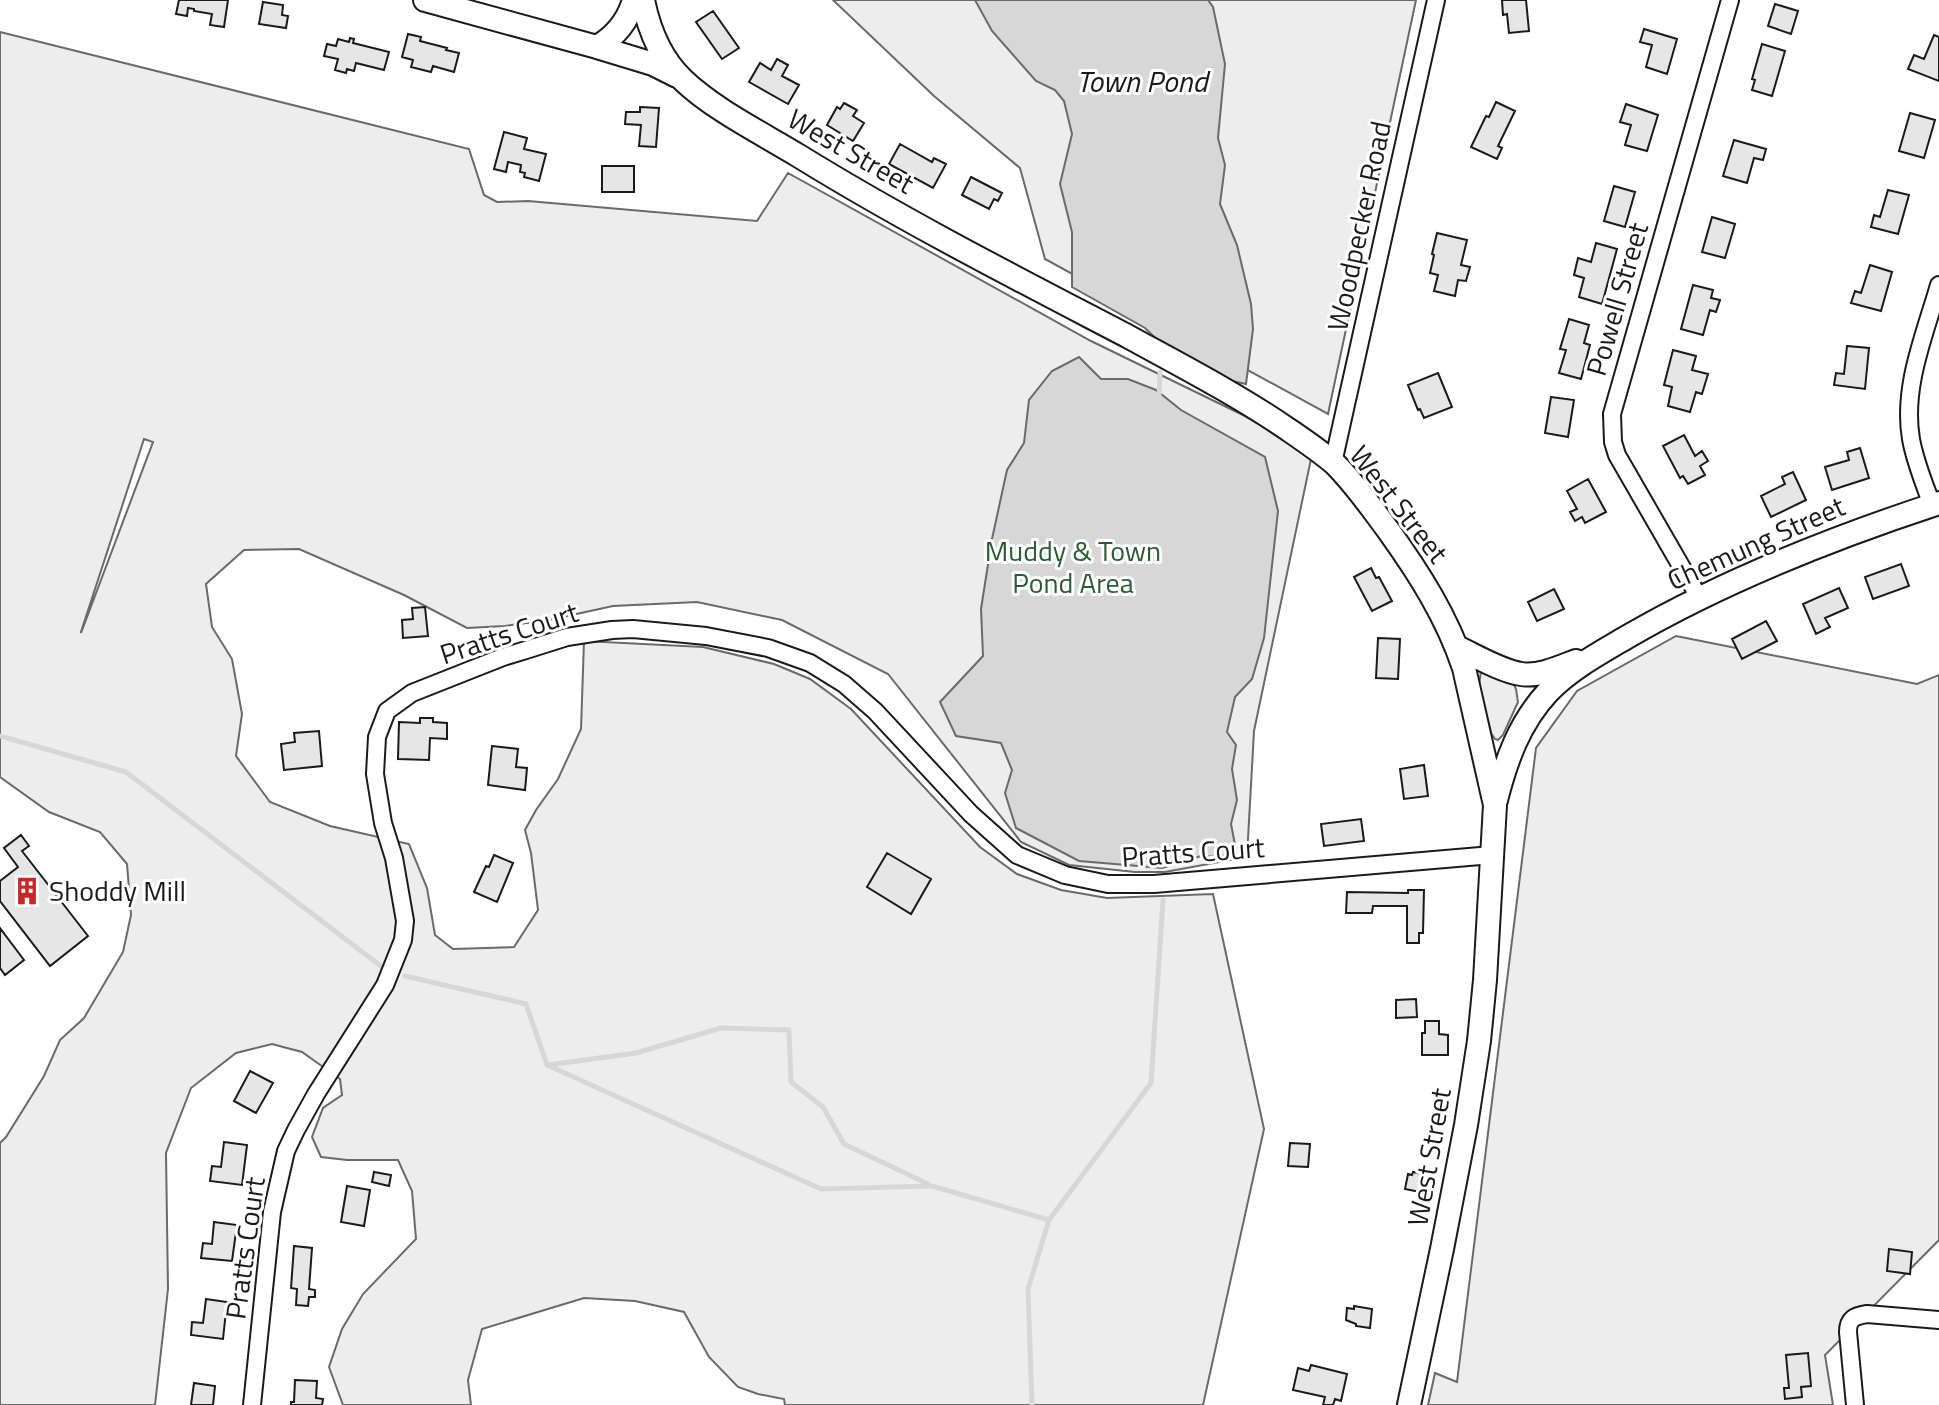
<svg xmlns="http://www.w3.org/2000/svg" width="1939" height="1405" viewBox="0 0 1939 1405" font-family="'Titillium Web',sans-serif">
	<style>
		.built { fill: #ededed; stroke: #6a6a6a; stroke-width: 2; fill-rule: evenodd }
		.water { fill: #d7d7d7; stroke: #6a6a6a; stroke-width: 2 }
		.lines { fill: none; stroke-linecap: round; stroke-linejoin: round }
		.stream { stroke: #d7d7d7; stroke-width: 5 }
		.building { fill: #e6e6e6; stroke: #1a1a1a; stroke-width: 2 }
		.street-casing { stroke: #1a1a1a; stroke-width: 20 }
		.secondary-casing { stroke: #1a1a1a; stroke-width: 26 }
		.street { stroke: #fff; stroke-width: 16 }
		.secondary { stroke: #fff; stroke-width: 22 }
		.labels { text-anchor: middle; stroke-width: 6; stroke-linejoin: round; paint-order: stroke }
		.street-label { font-size: 28px; fill: #1a1a1a; stroke: #fff }
		.park-label { font-size: 28px; fill: #2b5a34; stroke: #fff }
		.poi-label { font-size: 28px; fill: #1a1a1a; stroke: #fff; text-anchor: start }
		.water-label { font-size: 30px; font-style: italic; fill: #1a1a1a; stroke: #fff }
	</style>
	<rect width="100%" height="100%" fill="#fff"/>
	<path class="built" d="M 833,0 L 1416,0 L 1328,414 L 1045,259 L 1020,168 L 934,96 Z
		M 0,32 L 469,149 L 484,195 L 497,202 L 528,201 L 757,221 L 788,173 L 1091,341 L 1245,416 L 1295,443 L 1311,459 L 1254,731 L 1247,857 L 1165,872 L 1135,872 L 1069,865 L 1021,842 L 888,674 L 782,620 L 697,602 L 613,606 L 549,620 L 505,626 L 467,628 L 404,595 L 299,549 L 244,550 L 206,584 L 212,627 L 232,659 L 242,714 L 236,756 L 270,802 L 330,826 L 409,844 L 427,888 L 435,935 L 453,949 L 514,947 L 538,910 L 531,853 L 525,830 L 536,810 L 558,779 L 581,729 L 584,641 L 703,647 L 774,664 L 810,679 L 851,709 L 980,847 L 1017,874 L 1061,890 L 1107,898 L 1213,894 L 1264,1129 L 1203,1405 L 785,1405 L 784,1399 L 758,1394 L 738,1387 L 709,1357 L 684,1312 L 635,1301 L 584,1298 L 482,1329 L 468,1380 L 471,1405 L 343,1405 L 329,1367 L 342,1329 L 363,1294 L 416,1239 L 412,1191 L 398,1160 L 347,1160 L 321,1157 L 312,1137 L 323,1108 L 342,1095 L 340,1079 L 302,1052 L 272,1044 L 236,1053 L 191,1088 L 166,1153 L 168,1289 L 155,1405 L 0,1405 L 0,1143 L 6,1137 L 44,1076 L 60,1040 L 84,1018 L 123,952 L 131,915 L 127,864 L 100,832 L 49,812 L 0,777 ZM 144,439 L 153,442 L 81,633 L 81,632 Z
		M 1676,636 L 1917,684 L 1939,675 L 1939,1240 L 1825,1355 L 1833,1405 L 1428,1405 L 1435,1373 L 1457,1382 L 1536,748 L 1577,691 Z
		M 1481,671 L 1513,683 L 1516,689 L 1518,702 L 1503,735 L 1498,740 L 1495,739 L 1491,733 L 1479,685 Z"/>
	<path class="water" d="M 975,0 L 1208,0 L 1213,7 L 1225,64 L 1218,138 L 1225,165 L 1220,204 L 1237,245 L 1251,304 L 1253,329 L 1246,384 L 1227,380 L 1170,352 L 1145,328 L 1072,287 L 1072,232 L 1060,184 L 1072,134 L 1064,101 L 1055,90 L 1036,81 L 992,31 Z
		M 1079,357 L 1101,379 L 1128,379 L 1156,390 L 1181,410 L 1265,457 L 1278,511 L 1264,638 L 1252,679 L 1235,697 L 1227,732 L 1236,745 L 1232,769 L 1237,800 L 1231,824 L 1236,850 L 1221,857 L 1201,856 L 1162,868 L 1079,861 L 1016,828 L 1005,793 L 1012,770 L 1001,743 L 956,736 L 940,702 L 983,656 L 981,609 L 992,539 L 1007,470 L 1024,443 L 1029,400 L 1052,371 Z"/>
	<g class="lines">
		<path class="stream" d="M 1159,398 L 1160,372
			M 0,736 L 126,772 L 382,967
			M 405,976 L 526,1004 L 547,1065 L 821,1189 L 932,1186 L 1049,1220
			M 548,1065 L 636,1053 L 721,1028 L 789,1030 L 791,1082 L 823,1107 L 844,1144 L 928,1184
			M 1032,1405 L 1028,1289 L 1049,1220 L 1151,1083 L 1163,900"/>
	</g>
	<path class="building" d="M 179,0 L 228,0 L 224,27 L 210,25 L 212,14 L 194,11 L 194,9 L 188,8 L 187,16 L 176,14 Z
		M 1502,0 L 1526,0 L 1529,31 L 1509,33 L 1507,14 L 1503,15 Z
		M 263,2 L 283,5 L 282,15 L 288,16 L 286,28 L 259,24 Z
		M 1775,4 L 1798,11 L 1791,34 L 1768,26 Z
		M 713,11 L 739,48 L 722,59 L 696,22 Z
		M 1644,29 L 1677,39 L 1667,74 L 1646,67 L 1652,45 L 1640,42 Z
		M 408,34 L 421,37 L 420,41 L 447,48 L 446,50 L 459,53 L 454,72 L 433,66 L 431,72 L 411,67 L 413,60 L 402,57 Z
		M 1934,35 L 1939,37 L 1939,81 L 1908,69 L 1914,55 L 1924,59 Z
		M 350,38 L 354,39 L 353,43 L 389,52 L 384,70 L 356,63 L 354,71 L 347,69 L 346,73 L 335,70 L 338,59 L 324,56 L 327,44 L 336,46 L 338,39 L 349,42 Z
		M 1762,44 L 1785,51 L 1772,96 L 1752,90 L 1755,80 L 1752,79 Z
		M 777,59 L 788,65 L 782,76 L 799,85 L 788,104 L 749,82 L 760,63 L 771,70 Z
		M 1496,102 L 1515,111 L 1498,146 L 1502,148 L 1497,159 L 1471,147 L 1486,116 L 1489,117 Z
		M 844,103 L 857,110 L 853,116 L 864,123 L 853,141 L 827,125 L 837,107 L 840,109 Z
		M 1626,104 L 1658,115 L 1647,151 L 1625,145 L 1631,125 L 1620,122 Z
		M 640,107 L 659,108 L 656,147 L 639,146 L 641,125 L 625,124 L 626,112 L 640,112 Z
		M 1910,113 L 1935,120 L 1924,158 L 1899,151 Z
		M 504,132 L 527,138 L 524,149 L 546,154 L 539,181 L 524,177 L 525,173 L 520,172 L 521,165 L 508,162 L 506,172 L 494,169 Z
		M 1734,140 L 1766,149 L 1763,160 L 1754,158 L 1747,183 L 1723,176 Z
		M 900,144 L 932,162 L 934,158 L 946,164 L 933,188 L 889,164 Z
		M 602,166 L 634,166 L 634,192 L 602,192 Z
		M 971,177 L 1002,193 L 998,201 L 994,199 L 989,209 L 962,195 Z
		M 1614,186 L 1635,192 L 1625,227 L 1604,221 Z
		M 1888,190 L 1909,195 L 1898,234 L 1871,227 L 1874,215 L 1880,217 Z
		M 1712,217 L 1735,224 L 1725,258 L 1702,252 Z
		M 1437,233 L 1467,240 L 1461,265 L 1470,267 L 1466,281 L 1458,280 L 1455,296 L 1434,291 L 1438,275 L 1430,273 L 1434,255 L 1432,254 Z
		M 1596,243 L 1617,249 L 1602,304 L 1579,297 L 1584,278 L 1574,275 L 1578,258 L 1591,262 Z
		M 1870,265 L 1892,272 L 1881,311 L 1851,303 L 1855,291 L 1861,293 Z
		M 1693,285 L 1713,290 L 1711,298 L 1720,300 L 1716,312 L 1710,310 L 1703,335 L 1681,329 Z
		M 1569,319 L 1589,325 L 1584,343 L 1590,345 L 1581,379 L 1559,373 L 1566,350 L 1560,349 Z
		M 1847,346 L 1869,348 L 1865,389 L 1834,385 L 1836,373 L 1844,374 Z
		M 1673,350 L 1696,356 L 1692,370 L 1708,374 L 1702,394 L 1696,392 L 1690,412 L 1668,406 L 1672,387 L 1664,385 Z
		M 1438,373 L 1452,407 L 1424,418 L 1420,409 L 1418,410 L 1408,385 Z
		M 1551,397 L 1574,400 L 1568,437 L 1545,433 Z
		M 1684,435 L 1695,456 L 1702,451 L 1708,461 L 1700,466 L 1705,475 L 1688,484 L 1683,476 L 1680,478 L 1663,446 Z
		M 1860,448 L 1869,478 L 1832,490 L 1825,467 L 1849,460 L 1847,452 Z
		M 1793,472 L 1806,500 L 1771,517 L 1761,496 L 1785,484 L 1782,477 Z
		M 1588,479 L 1606,512 L 1585,523 L 1582,517 L 1575,521 L 1570,512 L 1577,509 L 1567,491 Z
		M 1901,564 L 1909,586 L 1873,599 L 1865,577 Z
		M 1371,568 L 1376,578 L 1379,577 L 1392,601 L 1372,611 L 1354,577 Z
		M 1839,588 L 1848,608 L 1825,618 L 1830,627 L 1816,634 L 1803,604 Z
		M 1554,589 L 1564,609 L 1537,621 L 1528,602 Z
		M 425,607 L 428,636 L 403,638 L 402,620 L 413,619 L 412,608 Z
		M 1766,621 L 1777,641 L 1742,659 L 1732,639 Z
		M 1378,638 L 1400,639 L 1398,679 L 1376,678 Z
		M 420,718 L 433,718 L 433,722 L 447,723 L 447,739 L 430,738 L 429,760 L 398,759 L 399,722 L 420,723 Z
		M 319,731 L 322,766 L 284,770 L 281,744 L 295,742 L 294,733 Z
		M 492,746 L 518,749 L 516,767 L 527,768 L 525,790 L 488,785 Z
		M 1424,765 L 1428,796 L 1404,799 L 1400,769 Z
		M 1361,819 L 1364,841 L 1324,846 L 1321,824 Z
		M 21,835 L 29,846 L 22,851 L 88,936 L 50,966 L 0,901 L 0,881 L 18,867 L 4,848 Z
		M 887,853 L 931,879 L 911,914 L 867,887 Z
		M 494,855 L 513,863 L 497,902 L 474,892 L 486,866 L 489,867 Z
		M 1408,890 L 1424,890 L 1423,933 L 1419,933 L 1419,943 L 1407,943 L 1407,906 L 1373,906 L 1372,913 L 1346,913 L 1347,892 L 1408,893 Z
		M 0,928 L 24,960 L 5,975 L 0,968 Z
		M 1416,999 L 1417,1017 L 1396,1018 L 1396,1000 Z
		M 1425,1021 L 1439,1021 L 1439,1034 L 1448,1035 L 1448,1055 L 1422,1055 L 1422,1033 L 1425,1033 Z
		M 250,1071 L 273,1083 L 256,1113 L 234,1101 Z
		M 224,1142 L 247,1145 L 242,1185 L 210,1181 L 212,1166 L 221,1167 Z
		M 1290,1143 L 1310,1144 L 1308,1167 L 1288,1166 Z
		M 374,1172 L 391,1175 L 389,1186 L 372,1182 Z
		M 1413,1172 L 1433,1176 L 1430,1194 L 1405,1189 L 1408,1174 L 1412,1175 Z
		M 347,1186 L 370,1190 L 364,1226 L 341,1222 Z
		M 214,1222 L 237,1225 L 232,1261 L 201,1258 L 203,1243 L 212,1244 Z
		M 294,1246 L 312,1248 L 309,1289 L 315,1290 L 315,1297 L 309,1297 L 308,1306 L 296,1305 L 297,1289 L 291,1288 Z
		M 1889,1249 L 1912,1252 L 1910,1274 L 1887,1271 Z
		M 206,1299 L 227,1302 L 223,1339 L 191,1335 L 192,1322 L 203,1323 Z
		M 1354,1306 L 1372,1309 L 1370,1328 L 1356,1326 L 1356,1324 L 1346,1320 L 1347,1308 L 1354,1309 Z
		M 1808,1353 L 1811,1386 L 1801,1387 L 1802,1397 L 1785,1399 L 1784,1388 L 1789,1388 L 1786,1355 Z
		M 1311,1365 L 1347,1374 L 1341,1401 L 1335,1399 L 1333,1405 L 1323,1405 L 1325,1397 L 1293,1390 L 1298,1368 L 1309,1371 Z
		M 295,1380 L 317,1381 L 316,1398 L 323,1399 L 322,1405 L 291,1405 L 291,1402 L 294,1402 Z
		M 194,1383 L 215,1386 L 213,1405 L 191,1405 Z"/>
	<g class="lines">
		<defs>
			<path id="street" d="M 1333,463 L 1436,0
				M 1932,505 C 1924,483 1915,462 1911,439 C 1902,387 1925,334 1939,285
				M 1700,599 L 1617,455 L 1613,442 L 1612,414 L 1730,0
				M 252,1405 L 272,1212 L 286,1151 L 296,1130 L 316,1094 L 385,985 L 403,940 L 405,921 L 394,858 L 383,823 L 375,774 L 377,737 L 387,711 L 412,693 L 503,657 L 526,650 L 567,637 L 612,630 L 633,629 L 706,636 L 768,648 L 810,663 L 844,684 L 875,711 L 971,814 L 1017,855 L 1065,875 L 1108,884 L 1154,884 L 1492,855
				M 1855,1405 L 1848,1332 C 1848,1319 1854,1316 1867,1314 L 1939,1320"/>
			<path id="secondary" d="M 425,0 L 597,47 L 653,64 L 677,76
				M 643,0 C 649,30 660,58 683,80 C 713,109 763,134 799,156 C 906,222 1018,279 1129,337 C 1182,366 1236,394 1286,428 C 1302,439 1320,451 1335,464 C 1355,484 1371,507 1388,530 C 1419,573 1447,617 1464,668 L 1495,805 L 1485,980 L 1479,1041 L 1466,1125 L 1442,1249 L 1409,1405
				M 597,47 C 616,36 628,21 634,0
				M 1457,647 C 1476,656 1501,671 1521,674 C 1539,677 1560,667 1576,661
				M 1496,800 C 1506,761 1519,723 1548,692 C 1570,669 1600,653 1627,637 C 1725,580 1832,538 1939,503"/>
		</defs>
		<use href="#street" class="street-casing"/>
		<use href="#secondary" class="secondary-casing"/>
		<use href="#street" class="street"/>
		<use href="#secondary" class="secondary"/>
	</g>
	<defs>
		<symbol id="building-bare" viewBox="-9 -9 18 18"><path d="M-4-6H4V6H1V3H-1V6H-4ZM-2.5-4.3h1.7v1.8h-1.7ZM.8-4.3h1.7v1.8H.8ZM-2.5-1h1.7V.8h-1.7ZM.8-1h1.7V.8H.8Z" fill="#c62828" stroke="#fff" stroke-width="2.5" paint-order="stroke"/></symbol>
	</defs>
	<g fill-rule="evenodd">
		<use href="#building-bare" x="7" y="871" width="40" height="40"/>
	</g>
	<g class="labels">
		<g class="street-label">
			<text transform="translate(851 151) rotate(30)" y="10">West Street</text>
			<text transform="translate(1359 226) rotate(-78)" y="10">Woodpecker Road</text>
			<text transform="translate(1617 299) rotate(-74)" y="10">Powell Street</text>
			<text transform="translate(1399 504) rotate(52)" y="10">West Street</text>
			<text transform="translate(1756 543) rotate(-24)" y="10">Chemung Street</text>
			<text transform="translate(509 633) rotate(-18)" y="10">Pratts Court</text>
			<text transform="translate(1193 852) rotate(-4)" y="10">Pratts Court</text>
			<text transform="translate(1429 1157) rotate(-80)" y="10">West Street</text>
			<text transform="translate(245 1248) rotate(-82)" y="10">Pratts Court</text>
		</g>
		<g class="park-label">
			<text x="1073" y="561">Muddy &amp; Town<tspan x="1073" dy="32">Pond Area</tspan></text>
		</g>
		<g class="poi-label">
			<text x="49" y="901">Shoddy Mill</text>
		</g>
		<g class="water-label">
			<text x="1142" y="92">Town Pond</text>
		</g>
	</g>
</svg>
